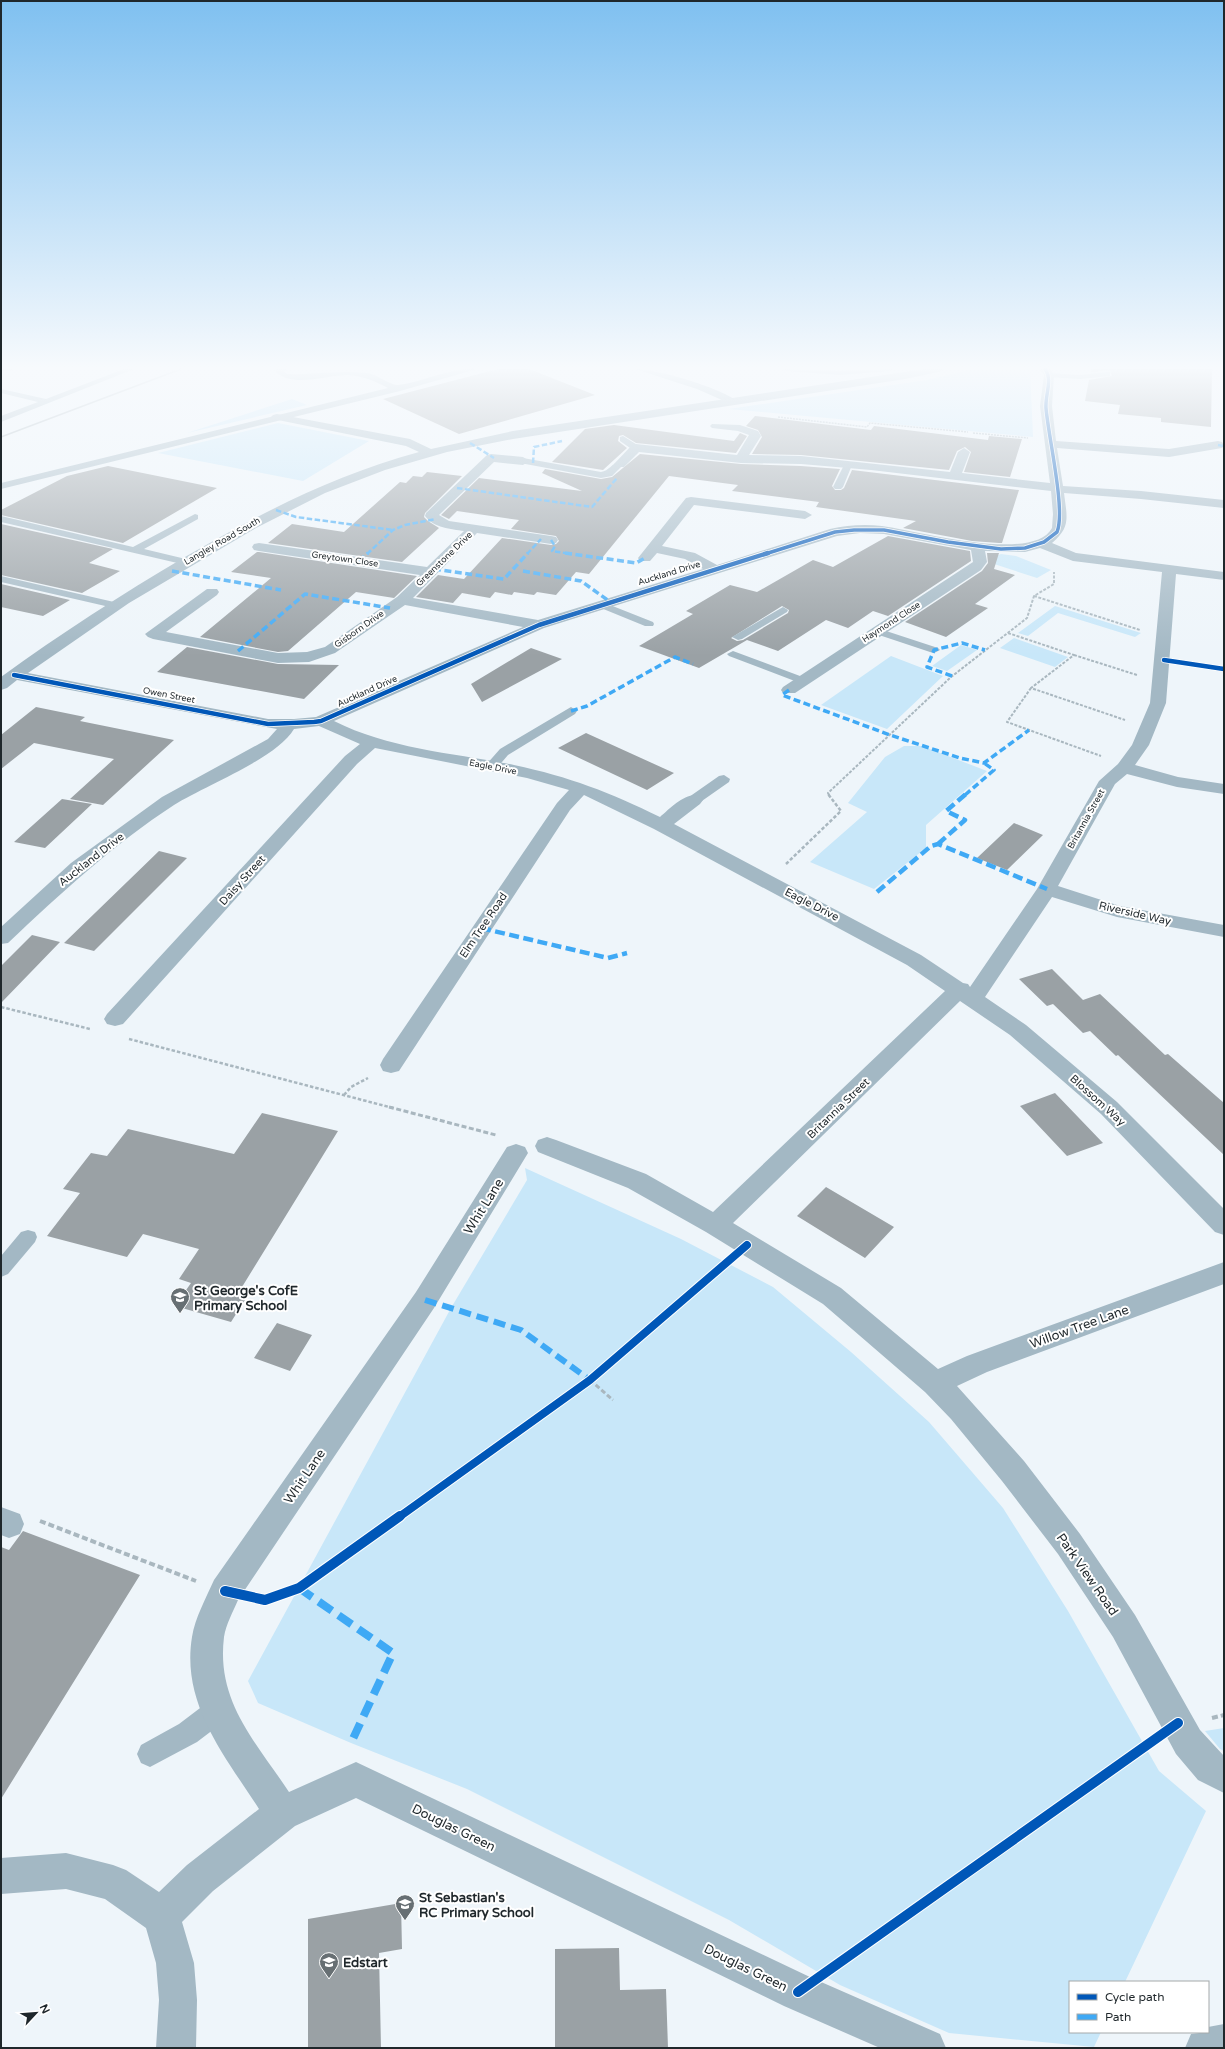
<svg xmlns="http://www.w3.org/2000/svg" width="1225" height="2049" viewBox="0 0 1225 2049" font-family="'Varela Round',sans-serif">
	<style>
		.green { fill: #c8e7f9 }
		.building { fill: #9aa1a5; fill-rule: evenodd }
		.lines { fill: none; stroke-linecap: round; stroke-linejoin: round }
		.path-far4 { stroke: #a9b7bf; stroke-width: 1.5; stroke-dasharray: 2 1; stroke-linecap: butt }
		.path-far3 { stroke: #a9b7bf; stroke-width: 2; stroke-dasharray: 3 1.5; stroke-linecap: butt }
		.path-far2 { stroke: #a9b7bf; stroke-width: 2.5; stroke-dasharray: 3.5 2; stroke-linecap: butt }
		.path-far1 { stroke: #a9b7bf; stroke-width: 3; stroke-dasharray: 5 2.5; stroke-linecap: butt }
		.path { stroke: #a9b7bf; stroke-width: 4; stroke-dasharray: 6 3; stroke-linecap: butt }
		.lane { fill: #a3b8c4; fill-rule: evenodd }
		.street { fill: #a3b8c4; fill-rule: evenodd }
		.rail { stroke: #a7b4bb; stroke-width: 1.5 }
		.quiet-far4 { stroke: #3fa9f5; stroke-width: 2.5; stroke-dasharray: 5.5 2.5; stroke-linecap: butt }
		.quiet-far3 { stroke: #3fa9f5; stroke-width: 3.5; stroke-dasharray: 7 3.5; stroke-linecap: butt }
		.quiet-far2 { stroke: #3fa9f5; stroke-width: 4.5; stroke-dasharray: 10 4.5; stroke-linecap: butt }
		.quiet-far1 { stroke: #3fa9f5; stroke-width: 6; stroke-dasharray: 12 6; stroke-linecap: butt }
		.quiet { stroke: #3fa9f5; stroke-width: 8; stroke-dasharray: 16 8; stroke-linecap: butt }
		.cycleway-far3-casing { stroke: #fff; stroke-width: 5 }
		.cycleway-far2-casing { stroke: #fff; stroke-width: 6 }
		.cycleway-far1-casing { stroke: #fff; stroke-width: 10 }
		.cycleway-casing { stroke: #fff; stroke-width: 12 }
		.cycleway-far3 { stroke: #0057b8; stroke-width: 3.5 }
		.cycleway-far2 { stroke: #0057b8; stroke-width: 4.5 }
		.cycleway-far1 { stroke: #0057b8; stroke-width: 8 }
		.cycleway { stroke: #0057b8; stroke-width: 10 }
		.labels { text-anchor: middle; stroke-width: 4; stroke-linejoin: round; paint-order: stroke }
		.far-street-label { font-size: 9px; fill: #1f272b; stroke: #fff }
		.street-label { font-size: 11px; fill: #1f272b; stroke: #fff }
		.near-street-label { font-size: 13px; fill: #1f272b; stroke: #fff }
		.near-poi-label { font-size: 13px; font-weight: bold; fill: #1f272b; stroke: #fff; text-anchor: start }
	</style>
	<rect width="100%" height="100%" fill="#eef5fa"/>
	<path class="green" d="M 974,369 L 1030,369 L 1033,437 L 729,409 L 927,380 Z
		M 292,399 L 307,405 L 187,433 Z
		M 278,423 L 369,441 L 303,481 L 158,453 Z
		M 1001,554 L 1016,556 L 1051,570 L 1037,578 L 991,563 L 992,558 Z
		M 1055,606 L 1141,633 L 1135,637 L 1058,613 L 1028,636 L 1018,633 Z
		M 1014,638 L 1068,657 L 1055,667 L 1000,648 Z
		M 961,645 L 977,650 L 947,671 L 932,666 Z
		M 891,656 L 943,676 L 887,729 L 821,705 Z
		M 904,746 L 922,746 L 987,771 L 926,825 L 926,848 L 874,889 L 810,862 L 867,812 L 848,803 L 885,757 Z
		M 525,1168 L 681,1239 L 773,1287 L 851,1352 L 929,1422 L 1003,1508 L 1068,1611 L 1159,1771 L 1206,1811 L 1125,1982 L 1070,1982 L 1070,2032 L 1101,2032 L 1094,2047 L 949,2033 L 840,1985 L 729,1920 L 467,1789 L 351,1743 L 258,1703 L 248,1681 L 451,1308 L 527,1180 Z
		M 1224,1728 L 1224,1751 L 1220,1749 L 1205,1731 Z"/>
	<path class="building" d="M 498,369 L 529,369 L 595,395 L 459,434 L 383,399 Z
		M 1091,369 L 1212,369 L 1211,427 L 1161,422 L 1161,418 L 1118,414 L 1120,405 L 1085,401 L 1089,380 L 1112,376 L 1110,370 L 1091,372 Z
		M 755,416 L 871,430 L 874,426 L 988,440 L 989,436 L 1022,439 L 1010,477 L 964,472 L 971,452 L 965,447 L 957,451 L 949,470 L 801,455 L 752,454 L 762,437 L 758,430 L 746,426 Z
		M 614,425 L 734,441 L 740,433 L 747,436 L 736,453 L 636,443 L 623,435 L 619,436 L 618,441 L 627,448 L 603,470 L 552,462 L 585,429 Z
		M 640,454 L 741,464 L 801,466 L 840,469 L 832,486 L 835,490 L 841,490 L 844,488 L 852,470 L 1019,490 L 1002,543 L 999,543 L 972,541 L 903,528 L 916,521 L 816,507 L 819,502 L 732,491 L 738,485 L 669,476 L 589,574 L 576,572 L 556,595 L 537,592 L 534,595 L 514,592 L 512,595 L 495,592 L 490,598 L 462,593 L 453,603 L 416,597 L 438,575 L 464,579 L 502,538 L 551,545 L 556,544 L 559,541 L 556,536 L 511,529 L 519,520 L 457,511 L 449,519 L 441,515 L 479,478 L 582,491 L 542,473 L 545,469 L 601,479 L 612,477 Z
		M 108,466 L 217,488 L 123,543 L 1,515 L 1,510 L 67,476 Z
		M 427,472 L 462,476 L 425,513 L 424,517 L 428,521 L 439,528 L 402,562 L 268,543 L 292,524 L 344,532 L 400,482 L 406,483 L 413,476 L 422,477 Z
		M 1,524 L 113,549 L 89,563 L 120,571 L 82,593 L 1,575 Z
		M 888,536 L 970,551 L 971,561 L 888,616 L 873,611 L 848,628 L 826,620 L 778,651 L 747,640 L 699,668 L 639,646 L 693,614 L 686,611 L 730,585 L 757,592 L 813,560 L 833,567 ZM 782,606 L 789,610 L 788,613 L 743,640 L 737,641 L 731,638 Z
		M 257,552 L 259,552 L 417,576 L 394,598 L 356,592 L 288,651 L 278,652 L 200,637 L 271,578 L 231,572 Z
		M 987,553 L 999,553 L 994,569 L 1015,575 L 975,604 L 988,608 L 946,637 L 905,622 L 982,571 L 988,563 Z
		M 1,584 L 70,600 L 43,616 L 1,607 Z
		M 187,647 L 278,664 L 339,665 L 304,699 L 157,672 Z
		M 531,648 L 562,659 L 482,702 L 471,684 Z
		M 36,707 L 85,717 L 80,721 L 174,740 L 103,805 L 70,799 L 114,759 L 34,743 L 1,769 L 1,735 Z
		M 586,733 L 674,773 L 647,790 L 558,748 Z
		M 62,799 L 92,804 L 45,848 L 14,842 Z
		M 1014,823 L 1043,835 L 1007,870 L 977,858 Z
		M 159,851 L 187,858 L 94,951 L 64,943 Z
		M 32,935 L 60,942 L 1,1003 L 1,966 Z
		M 1052,969 L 1083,1000 L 1100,994 L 1165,1055 L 1168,1054 L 1224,1103 L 1224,1155 L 1118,1055 L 1116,1056 L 1090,1031 L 1083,1033 L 1053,1004 L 1047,1006 L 1019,979 Z
		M 1055,1093 L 1103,1143 L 1067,1156 L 1020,1106 Z
		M 262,1113 L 338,1131 L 242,1287 L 252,1289 L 231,1322 L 175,1306 L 191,1283 L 179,1279 L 199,1249 L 143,1234 L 127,1257 L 47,1236 L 80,1193 L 63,1189 L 91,1153 L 107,1156 L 128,1129 L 234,1154 Z
		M 826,1187 L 894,1227 L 865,1258 L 797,1216 Z
		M 277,1323 L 312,1335 L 290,1371 L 254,1358 Z
		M 23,1531 L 140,1575 L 1,1799 L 1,1547 L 9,1550 Z
		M 401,1903 L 402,1949 L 379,1953 L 381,2048 L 308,2048 L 308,1919 Z
		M 619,1948 L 620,1990 L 666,1989 L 668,2048 L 555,2048 L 555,1949 Z"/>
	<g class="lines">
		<path class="path-far4" d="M 778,417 L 867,427 L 870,423 L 968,432
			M 973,433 L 1028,438"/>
		<path class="path-far3" d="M 1034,596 L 1140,630
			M 1008,633 L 1074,655 L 1031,688 L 1125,720
			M 1074,655 L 1137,675
			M 1031,688 L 1007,722 L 1101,756
			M 829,795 L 828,793 L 951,677 L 1027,618 L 1034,596 L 1054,584 L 1054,572"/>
		<path class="path-far2" d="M 786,864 L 841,811 L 828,794
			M 1,1007 L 90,1029
			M 129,1039 L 393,1108
			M 344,1095 L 351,1087 L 368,1078"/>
		<path class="path-far1" d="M 389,1107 L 496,1135
			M 590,1380 L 613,1400"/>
		<path class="path" d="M 40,1521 L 196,1581
			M 1212,1718 L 1224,1715"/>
		<path class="lane" d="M 1,369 L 14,369 L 10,371 L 1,371 Z
			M 124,369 L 134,369 L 1,422 L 1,416 L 38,402 L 1,393 L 1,389 L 46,399 Z
			M 276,369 L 287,369 L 284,371 L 287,374 C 314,375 340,370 367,373 C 377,374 391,386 398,385 C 425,382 450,367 477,369 L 400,391 L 1,489 L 1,483 L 388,388 C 375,381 363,376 348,375 C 326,375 293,388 276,372 Z
			M 635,369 C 654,368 725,389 738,402 L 731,404 L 697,389 Z
			M 782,369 L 840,371 L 894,369 L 890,371 L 840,375 L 786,371 Z
			M 1107,372 L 1110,372 L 1110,376 L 1080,379 L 1049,377 L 1045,375 L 1049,373 L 1080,375 Z
			M 623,436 L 639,446 L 639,450 L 633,450 L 620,441 L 620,437 Z
			M 523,458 L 601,472 C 609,471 612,463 620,461 L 624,464 L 612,476 L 601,478 L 520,463 L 520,459 Z
			M 848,462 L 852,465 L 843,487 L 841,489 L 835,489 L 833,487 L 844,465 Z
			M 195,514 L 198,515 L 198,519 L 144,549 L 190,560 L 191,562 L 186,565 L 1,522 L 1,516 L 133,547 Z
			M 1,576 L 114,602 L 119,605 L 114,608 L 1,582 Z
			M 600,601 L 653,622 L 654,624 L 653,626 L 645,626 L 596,606 L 595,604 Z
			M 783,607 L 788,610 L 787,612 L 742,639 L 738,640 L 732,637 Z
			M 877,628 L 938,648 L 940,650 L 934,653 L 930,652 L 873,633 L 871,631 L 873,629 Z
			M 733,651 L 808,679 L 810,681 L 804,684 L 800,683 L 729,656 L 727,654 Z
			M 571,707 L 577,711 L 575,714 L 508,755 L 496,769 L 486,769 L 485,766 L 500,749 Z
			M 724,775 L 730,779 L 729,782 L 699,803 L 689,803 L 687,800 L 689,797 L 719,776 Z
			M 28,1230 L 35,1232 L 37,1237 L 35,1242 L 8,1274 L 1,1277 L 1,1256 L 21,1232 Z
			M 217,1699 L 226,1702 L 229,1711 L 226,1720 L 197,1742 L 150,1767 L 141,1763 L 137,1754 L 141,1745 L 179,1724 L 208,1702 Z"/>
		<path class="street" d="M 924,369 L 944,369 L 943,371 L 905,379 L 513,439 L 447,452 L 385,470 L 325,493 L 256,528 L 129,603 L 28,673 L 268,719 L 294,719 L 316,717 L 523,627 L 405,605 L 335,653 L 309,662 L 278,663 L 153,639 L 148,637 L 145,634 L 207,589 L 217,589 L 219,592 L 217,595 L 166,632 L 278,653 L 307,652 L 325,647 L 397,597 L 420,575 L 259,551 L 254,550 L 252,547 L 254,544 L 259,543 L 427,567 L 464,531 C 451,529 434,528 425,516 L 426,513 L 487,455 L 491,454 L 523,457 L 529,461 L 523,465 L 494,462 L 439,515 L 449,521 L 551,536 L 556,537 L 558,540 L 556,543 L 551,544 L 477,533 L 413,598 L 538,620 L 703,569 L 685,559 L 657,553 L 650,561 L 640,561 L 638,558 L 686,498 L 691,497 L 805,511 L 812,515 L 805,519 L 694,505 L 662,546 L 695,553 L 717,565 L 830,529 C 847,525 865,524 882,526 C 915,530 1033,564 1052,528 L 1053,514 L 1051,491 L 871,470 L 801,464 L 741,463 L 639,452 L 624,467 L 616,467 L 614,464 L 632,445 L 636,444 L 737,455 L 749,435 L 738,431 L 712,428 L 710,426 L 712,424 L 740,425 L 758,431 L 761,436 L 749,455 L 801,456 L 950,472 L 958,452 L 964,448 L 970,452 L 962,473 L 1050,483 L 1040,406 L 1044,375 L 1040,369 L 1050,369 L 1054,375 L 1052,406 L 1056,441 L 1169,449 L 1218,441 L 1222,442 L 1224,445 L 1222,448 L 1169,457 L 1057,448 L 1063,486 L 1141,491 L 1224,500 L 1224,508 L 1141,499 L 1064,493 C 1067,517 1071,527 1052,543 L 1076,553 L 1224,572 L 1224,580 L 1176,574 L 1166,703 L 1149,745 L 1135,765 L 1178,777 L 1224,784 L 1224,794 L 1177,787 L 1127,774 L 1115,784 L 1058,886 L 1120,906 L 1224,925 L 1224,937 L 1117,917 L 1052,897 L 985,997 L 1026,1025 L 1117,1102 L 1224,1209 L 1224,1235 L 1215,1232 L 1101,1114 L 1010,1035 L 960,1001 L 733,1223 L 841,1288 L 938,1369 L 967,1356 L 1224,1262 L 1224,1284 L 987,1372 L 957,1386 L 1024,1461 L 1080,1534 L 1135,1615 L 1200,1730 L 1224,1756 L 1224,1793 L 1198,1780 L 1176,1754 L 1113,1637 L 1058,1554 L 1002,1481 L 951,1419 L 925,1392 L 823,1304 L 706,1232 L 628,1188 L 538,1152 L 535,1146 L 538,1140 L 547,1137 L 556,1140 L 646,1174 L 713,1212 L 945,991 L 907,965 L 654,829 L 584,795 L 570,810 L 399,1071 L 391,1073 L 383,1071 L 380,1065 L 383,1059 L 557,803 L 569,790 L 527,778 L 375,748 L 357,764 L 123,1024 L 115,1026 L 107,1024 L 104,1019 L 107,1014 L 345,756 L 360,744 L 319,726 L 294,729 C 276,759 206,785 174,805 C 114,844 61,893 8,943 L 1,944 L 1,927 L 71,863 L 162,797 L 268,739 L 277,729 L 17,680 L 7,688 L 1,690 L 1,677 C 60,634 122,594 185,557 C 263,512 332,476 419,452 L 406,446 L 273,419 L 271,417 L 273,415 L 277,414 L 410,439 L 431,449 L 513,431 ZM 860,533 L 884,534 L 971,550 L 973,562 L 783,687 L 781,690 L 783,693 L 795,693 L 981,570 L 987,562 L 985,551 L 1025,552 L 1040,548 L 1073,561 L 1162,572 L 1150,703 L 1132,745 L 1118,764 L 1099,781 L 1037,889 L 970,987 L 968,984 L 963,983 L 921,955 L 674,824 L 700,804 L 703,800 L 700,796 C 685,792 671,808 660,817 C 609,792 570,777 514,765 C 454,753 389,749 334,721 L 544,628 L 837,536 Z
			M 516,1144 L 525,1147 L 528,1153 L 434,1308 L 238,1600 C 233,1612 226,1624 224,1637 C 216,1702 256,1742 289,1792 L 356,1762 L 812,1978 L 940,2034 L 946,2048 L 880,2048 L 784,2006 L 356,1798 L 295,1826 L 213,1891 L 182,1922 L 194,1963 L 197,2000 L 196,2048 L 156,2048 L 159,2000 L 156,1963 L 146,1928 L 105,1899 L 66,1889 L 1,1894 L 1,1858 L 66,1853 L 113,1865 L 126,1870 L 159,1892 L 187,1865 L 259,1809 C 225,1756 181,1704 192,1637 C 195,1618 206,1598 214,1580 L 416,1292 L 507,1147 Z
			M 1,1507 L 20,1514 L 24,1524 L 20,1534 L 9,1538 L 1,1535 Z
			M 1224,2024 L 1224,2048 L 1185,2048 L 1191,2034 L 1208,2032 L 1208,2027 Z"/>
		<path class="rail" d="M 1,437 L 181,369"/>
		<path class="quiet-far4" d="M 470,443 L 494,458
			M 1218,445 L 1224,446
			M 533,463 L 534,447 L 562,441
			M 457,488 L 592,507 L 617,478
			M 276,510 L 296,517 L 393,530
			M 551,540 L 555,546 L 552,551 L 572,554
			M 367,554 L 393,530 L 405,525 L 436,519
			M 527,554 L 541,539"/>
		<path class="quiet-far3" d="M 565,553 L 636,563 L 645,558
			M 359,561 L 368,553
			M 434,569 L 504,579 L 528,553
			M 172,571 L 281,590
			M 523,571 L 581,581 L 609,601
			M 238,651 L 305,594 L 390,608
			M 952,676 L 927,667 L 934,650 L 962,643 L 985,650
			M 789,690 L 782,695 L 890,735 L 960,758 L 984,763 L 1029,730
			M 571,711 L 587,706 L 675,657 L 693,664
			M 965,795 L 994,770 L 984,763"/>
		<path class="quiet-far2" d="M 938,844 L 965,820 L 946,811 L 966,794
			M 877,892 L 931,846 L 938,844 L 1047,889
			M 481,928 L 608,958 L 627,953"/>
		<path class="quiet-far1" d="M 425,1300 L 521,1330 L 590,1380"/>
		<path class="quiet" d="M 299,1588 L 393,1653 L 351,1743"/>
		<defs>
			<path id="cycleway-far3" d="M 765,554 L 835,532 L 854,530 L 884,530 L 948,542 L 1001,549 L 1025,548 L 1044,542 L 1057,532 C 1066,511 1048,435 1046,408 C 1045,394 1053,380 1045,369"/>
			<path id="cycleway-far2" d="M 1164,660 L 1224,669
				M 14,675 L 268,724 L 314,722 L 321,721 L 539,625 L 768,553"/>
			<path id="cycleway-far1" d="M 399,1517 L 590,1380 L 747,1245"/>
			<path id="cycleway" d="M 225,1591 L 265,1600 L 299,1588 L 400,1516
				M 798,1992 L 1178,1723"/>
		</defs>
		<use href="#cycleway-far3" class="cycleway-far3-casing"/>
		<use href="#cycleway-far2" class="cycleway-far2-casing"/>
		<use href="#cycleway-far1" class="cycleway-far1-casing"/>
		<use href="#cycleway" class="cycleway-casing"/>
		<use href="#cycleway-far3" class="cycleway-far3"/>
		<use href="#cycleway-far2" class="cycleway-far2"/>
		<use href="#cycleway-far1" class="cycleway-far1"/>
		<use href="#cycleway" class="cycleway"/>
	</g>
	<linearGradient id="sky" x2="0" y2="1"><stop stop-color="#7fc0f0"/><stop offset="0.56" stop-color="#f7fafd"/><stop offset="1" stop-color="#f7fafd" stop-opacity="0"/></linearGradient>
	<rect width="1225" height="656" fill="url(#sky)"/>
	<defs>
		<symbol id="school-pin" viewBox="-11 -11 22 30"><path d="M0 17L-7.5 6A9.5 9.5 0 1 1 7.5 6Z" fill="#676f73" stroke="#fff"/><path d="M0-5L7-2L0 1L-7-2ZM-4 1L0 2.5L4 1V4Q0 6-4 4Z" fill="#fff"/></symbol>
	</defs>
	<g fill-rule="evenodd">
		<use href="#school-pin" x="169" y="1286" width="22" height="30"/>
		<use href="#school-pin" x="394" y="1893" width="22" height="30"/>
		<use href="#school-pin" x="318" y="1951" width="22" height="30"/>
	</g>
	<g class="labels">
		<g class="far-street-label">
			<text transform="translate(222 541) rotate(-30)" y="3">Langley Road South</text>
			<text transform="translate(345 559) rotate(8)" y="3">Greytown Close</text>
			<text transform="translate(444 559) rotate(-44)" y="3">Greenstone Drive</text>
			<text transform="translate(669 573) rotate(-17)" y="3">Auckland Drive</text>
			<text transform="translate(891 622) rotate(-33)" y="3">Haymond Close</text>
			<text transform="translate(359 629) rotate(-35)" y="3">Gisborn Drive</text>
			<text transform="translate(367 691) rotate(-24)" y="3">Auckland Drive</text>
			<text transform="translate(169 695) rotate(11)" y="3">Owen Street</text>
			<text transform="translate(493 767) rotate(11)" y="3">Eagle Drive</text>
			<text transform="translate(1086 819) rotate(-61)" y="3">Britannia Street</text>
		</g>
		<g class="street-label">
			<text transform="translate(91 859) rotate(-38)" y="4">Auckland Drive</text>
			<text transform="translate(242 880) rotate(-48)" y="4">Daisy Street</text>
			<text transform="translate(812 904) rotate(27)" y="4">Eagle Drive</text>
			<text transform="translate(1135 913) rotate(13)" y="4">Riverside Way</text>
			<text transform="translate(483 925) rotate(-56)" y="4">Elm Tree Road</text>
			<text transform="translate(1098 1100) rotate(42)" y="4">Blossom Way</text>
			<text transform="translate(838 1108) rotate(-44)" y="4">Britannia Street</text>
		</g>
		<g class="near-street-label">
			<text transform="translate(483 1206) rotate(-58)" y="5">Whit Lane</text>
			<text transform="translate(1079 1326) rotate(-20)" y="5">Willow Tree Lane</text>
			<text transform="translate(304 1476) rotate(-56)" y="5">Whit Lane</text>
			<text transform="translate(1088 1574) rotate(55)" y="5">Park View Road</text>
			<text transform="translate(454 1827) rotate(26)" y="5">Douglas Green</text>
			<text transform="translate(746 1967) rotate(26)" y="5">Douglas Green</text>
		</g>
		<g class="near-poi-label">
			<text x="194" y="1295">St George's CofE<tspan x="194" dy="15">Primary School</tspan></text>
			<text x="419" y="1902">St Sebastian's<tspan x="419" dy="15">RC Primary School</tspan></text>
			<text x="343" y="1967">Edstart</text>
		</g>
	</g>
	<rect width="1225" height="2049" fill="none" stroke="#1f272b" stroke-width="4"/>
	<rect x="1069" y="1981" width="140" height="52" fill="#ffffff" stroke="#a5a9aa"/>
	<rect x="1077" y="1994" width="20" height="6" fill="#0057b8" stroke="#a5a9aa"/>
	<text x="1105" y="2001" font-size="12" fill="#1f272b">Cycle path</text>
	<rect x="1077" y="2014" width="20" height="6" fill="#3fa9f5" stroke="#a5a9aa"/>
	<text x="1105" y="2021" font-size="12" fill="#1f272b">Path</text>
	<g transform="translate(36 2013) rotate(64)" stroke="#ffffff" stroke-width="3" paint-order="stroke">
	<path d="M0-3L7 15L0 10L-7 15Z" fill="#1f272b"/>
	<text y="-6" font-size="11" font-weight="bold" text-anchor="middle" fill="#1f272b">N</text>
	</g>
</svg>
